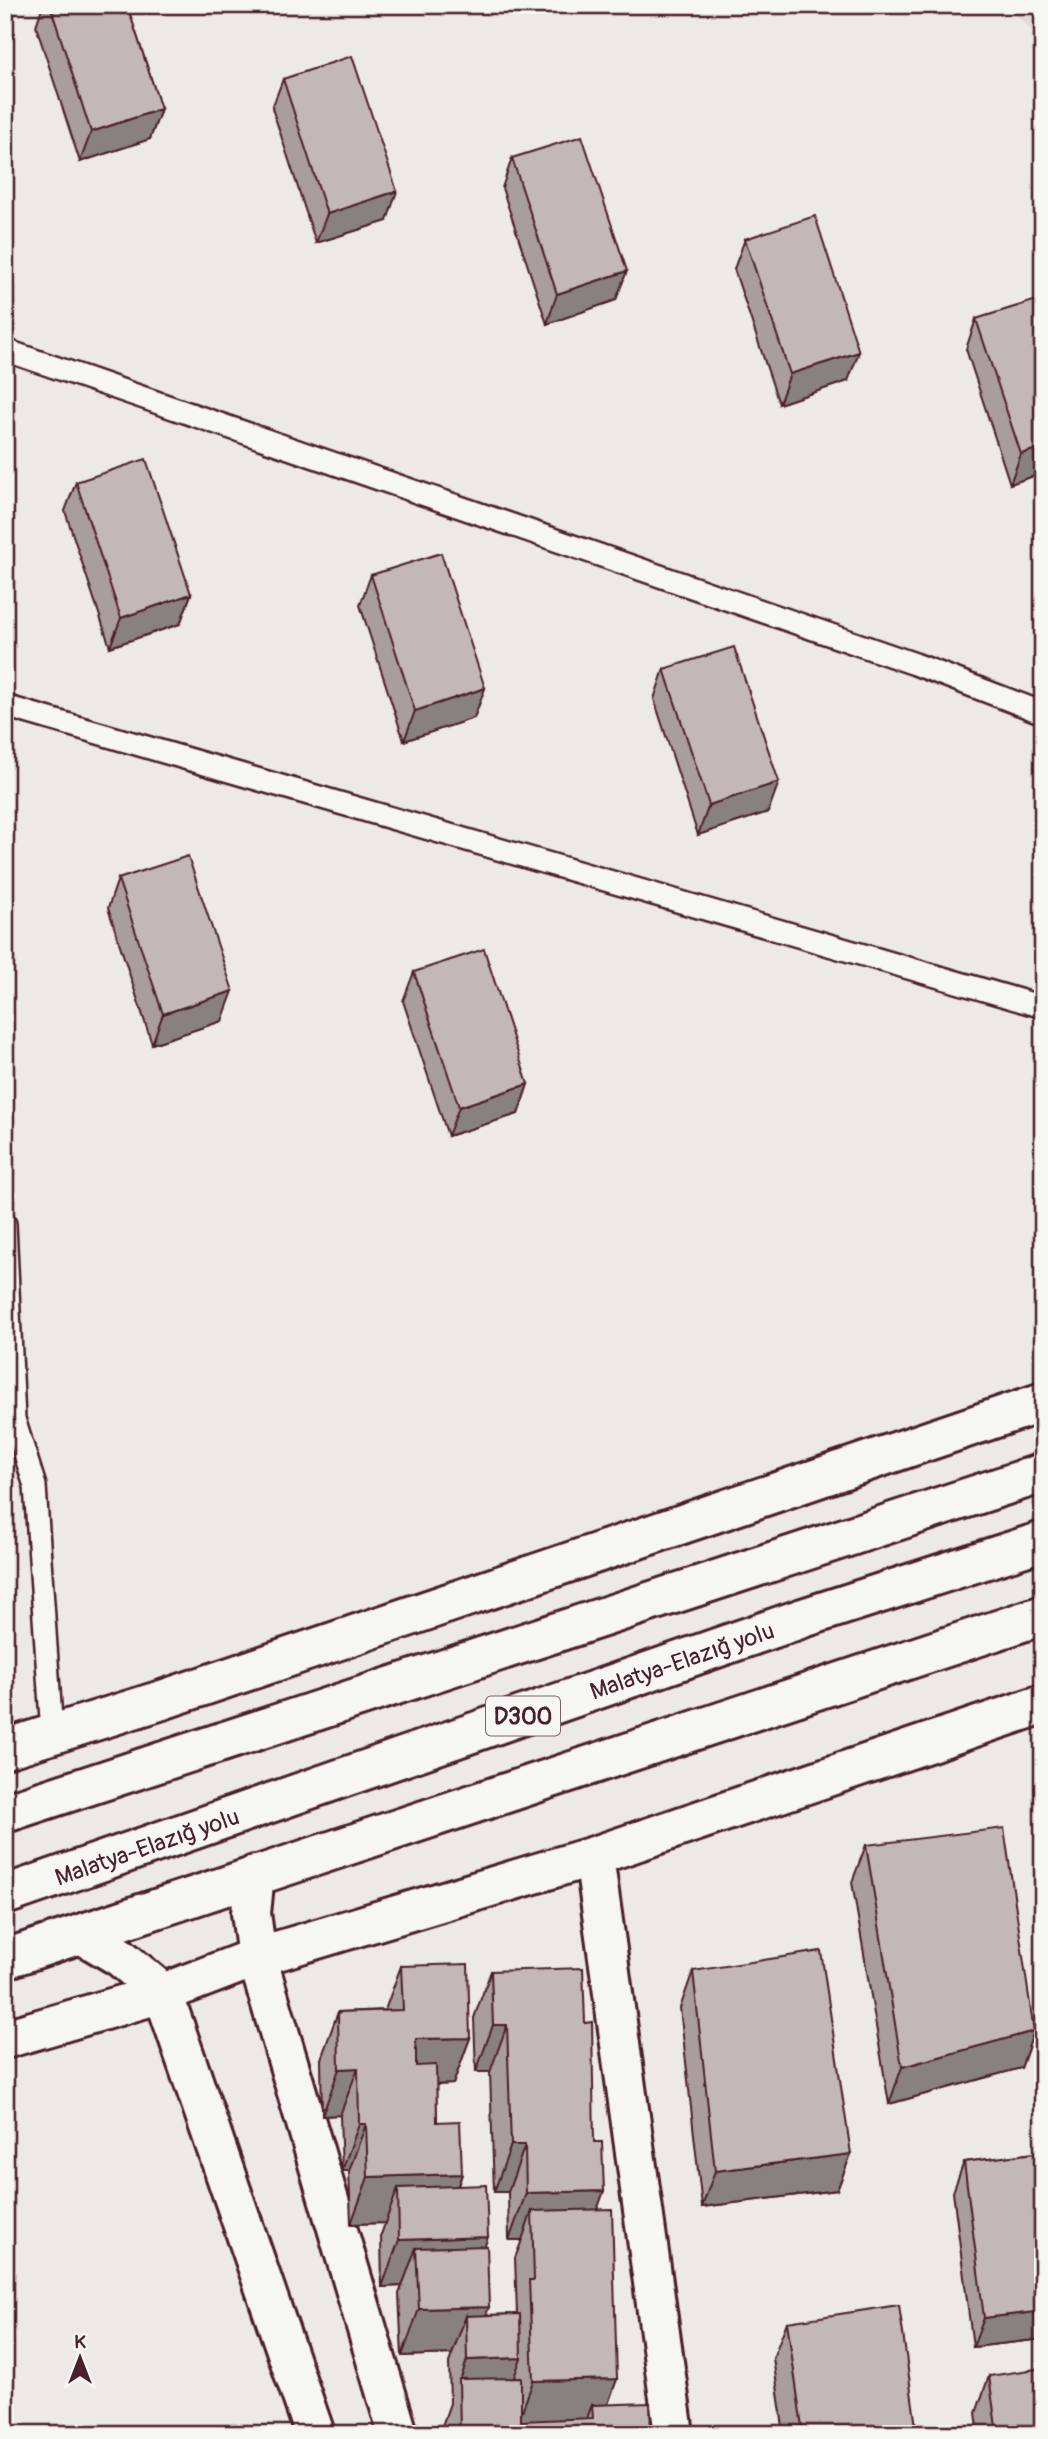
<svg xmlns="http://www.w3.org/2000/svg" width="1048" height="2439" viewBox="0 0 1048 2439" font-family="Pangolin,sans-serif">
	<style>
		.built { fill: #e0dad8 }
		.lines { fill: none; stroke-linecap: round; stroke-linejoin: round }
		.service-casing { stroke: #4a1f2b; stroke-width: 26 }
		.minor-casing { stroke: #4a1f2b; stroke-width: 44 }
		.tertiary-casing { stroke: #4a1f2b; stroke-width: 44 }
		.trunk-casing { stroke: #4a1f2b; stroke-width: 44 }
		.service { stroke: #f6f6f2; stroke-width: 21 }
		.minor { stroke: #f6f6f2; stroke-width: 38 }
		.tertiary { stroke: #f6f6f2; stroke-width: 38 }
		.trunk { stroke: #f6f6f2; stroke-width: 38 }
		.wall { fill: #a99d9d; stroke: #4a1f2b; stroke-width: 2 }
		.shaded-wall { fill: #898080; stroke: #4a1f2b; stroke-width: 2 }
		.building { fill: #c4b7b7; stroke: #4a1f2b; stroke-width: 2 }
		.labels { text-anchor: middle; stroke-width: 5; stroke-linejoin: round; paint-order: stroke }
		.shield { fill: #f6f6f2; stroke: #7e6067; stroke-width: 2 }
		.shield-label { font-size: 23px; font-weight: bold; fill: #4a1f2b }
		.street-label { font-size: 24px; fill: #4a1f2b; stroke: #f6f6f2 }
	</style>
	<rect width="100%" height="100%" fill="#ece9e6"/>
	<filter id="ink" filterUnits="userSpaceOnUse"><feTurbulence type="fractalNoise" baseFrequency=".0143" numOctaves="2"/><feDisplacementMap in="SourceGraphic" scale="14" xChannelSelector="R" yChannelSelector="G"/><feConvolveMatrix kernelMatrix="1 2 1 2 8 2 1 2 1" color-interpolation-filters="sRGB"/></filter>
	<g filter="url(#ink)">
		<path class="built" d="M 1007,5 L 1043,5 L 1043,42 Z"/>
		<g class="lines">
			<defs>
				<path id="service" d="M 5,350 L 915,664 L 1043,713
					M 5,706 L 1043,1007
					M 5,1224 L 14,1419 L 35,1486 L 52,1734"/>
				<path id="minor" d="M 594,1856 L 674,2434
					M 5,2039 L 163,1993 L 257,1957 L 594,1856 L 1043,1704"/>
				<path id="tertiary" d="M 5,1749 L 162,1700 L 1043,1402
					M 255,1875 L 251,1913 L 257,1957 L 398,2434
					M 83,1935 L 120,1957 L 163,1993 L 315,2434
					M 5,1959 L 1043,1615"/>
				<path id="trunk" d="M 5,1813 L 1043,1473
					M 5,1895 L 803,1618 L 1043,1541"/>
			</defs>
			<use href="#service" class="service-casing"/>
			<use href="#minor" class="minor-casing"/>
			<use href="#tertiary" class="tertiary-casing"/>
			<use href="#trunk" class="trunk-casing"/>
			<use href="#service" class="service"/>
			<use href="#minor" class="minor"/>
			<use href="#tertiary" class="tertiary"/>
			<use href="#trunk" class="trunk"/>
		</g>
		<path class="wall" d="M 43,5 L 127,5 L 161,109 L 150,139 L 80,162 L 36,26 Z
			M 283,79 L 387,221 L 316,243 L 272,108 Z
			M 512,158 L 616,300 L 547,324 L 502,188 Z
			M 745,239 L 848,381 L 779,404 L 734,269 Z
			M 976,319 L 1043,473 L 1010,484 L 966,349 Z
			M 76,482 L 191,594 L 180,624 L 110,647 L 65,511 Z
			M 371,575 L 485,688 L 474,718 L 404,741 L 360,605 Z
			M 664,669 L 768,812 L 698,835 L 654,699 Z
			M 118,879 L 222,1021 L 152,1044 L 108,908 Z
			M 414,972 L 528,1084 L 518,1114 L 448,1136 L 403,1001 Z
			M 866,1845 L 1034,2031 L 1021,2068 L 889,2104 L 852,1882 Z
			M 401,1966 L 470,2038 L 453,2084 L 436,2085 L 437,2122 L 462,2174 L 458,2186 L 485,2246 L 485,2315 L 517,2314 L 515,2258 L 522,2240 L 509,2240 L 508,2192 L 494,2192 L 490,2072 L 476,2072 L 474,2018 L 491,1971 L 585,2023 L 597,2209 L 617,2379 L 608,2404 L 651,2434 L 442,2434 L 442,2426 L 450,2403 L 449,2363 L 452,2354 L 402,2356 L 399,2294 L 402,2286 L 382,2287 L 381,2235 L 385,2223 L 351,2224 L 349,2171 L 342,2171 L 340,2115 L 322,2116 L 321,2059 L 338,2012 L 385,2010 Z
			M 693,1971 L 851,2154 L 837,2190 L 702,2207 L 680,2008 Z
			M 1043,2152 L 1043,2339 L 973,2347 L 953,2192 L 964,2162 Z
			M 787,2322 L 917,2434 L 784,2434 L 773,2358 Z
			M 989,2376 L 1043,2434 L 979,2434 L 976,2413 Z"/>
		<path class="shaded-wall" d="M 161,109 L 150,139 L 80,162 L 91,132 Z
			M 397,191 L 387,221 L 316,243 L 327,214 Z
			M 627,271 L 616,300 L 547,324 L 557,294 Z
			M 859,352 L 848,381 L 779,404 L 790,374 Z
			M 1043,447 L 1043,473 L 1010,484 L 1021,454 Z
			M 191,594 L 180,624 L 110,647 L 121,618 Z
			M 485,688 L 474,718 L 404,741 L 415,711 Z
			M 779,782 L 768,812 L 698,835 L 709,805 Z
			M 233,991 L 222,1021 L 152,1044 L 163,1014 Z
			M 528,1084 L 518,1114 L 448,1136 L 459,1107 Z
			M 493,2025 L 507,2025 L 490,2072 L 476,2072 Z
			M 1034,2031 L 1021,2068 L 889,2104 L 902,2067 Z
			M 470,2038 L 453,2084 L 399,2086 L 416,2039 Z
			M 358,2068 L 340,2115 L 322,2116 L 339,2069 Z
			M 359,2124 L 366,2124 L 349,2171 L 342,2171 Z
			M 511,2145 L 525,2145 L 508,2192 L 494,2192 Z
			M 851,2154 L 837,2190 L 702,2207 L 715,2171 Z
			M 462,2174 L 445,2221 L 398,2188 L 385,2223 L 351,2224 L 368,2177 Z
			M 604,2191 L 587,2238 L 532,2211 L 522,2240 L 509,2240 L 526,2193 Z
			M 488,2237 L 471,2284 L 416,2248 L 402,2286 L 382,2287 L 399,2240 Z
			M 489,2307 L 472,2354 L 466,2316 L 452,2354 L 402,2356 L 419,2309 Z
			M 1043,2311 L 1043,2339 L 973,2347 L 984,2318 Z
			M 521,2358 L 504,2405 L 459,2384 L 467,2360 Z
			M 617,2379 L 600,2426 L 592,2405 L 584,2426 L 516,2428 L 533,2381 Z"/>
		<path class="building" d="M 50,5 L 127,5 L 161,109 L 91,132 Z
			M 352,56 L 397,191 L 327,214 L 283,79 Z
			M 582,136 L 627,271 L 557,294 L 512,158 Z
			M 815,216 L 859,352 L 790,374 L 745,239 Z
			M 1043,298 L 1043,447 L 1021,454 L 976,319 Z
			M 146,459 L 191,594 L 121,618 L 76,482 Z
			M 441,553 L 485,688 L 415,711 L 371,575 Z
			M 734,647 L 779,782 L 709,805 L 664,669 Z
			M 188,856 L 233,991 L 163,1014 L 118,879 Z
			M 484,949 L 528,1084 L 459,1107 L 414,972 Z
			M 1004,1828 L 1034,2031 L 902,2067 L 866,1845 Z
			M 821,1951 L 851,2154 L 715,2171 L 693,1971 Z
			M 468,1964 L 470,2038 L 416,2039 L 416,2066 L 436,2065 L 437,2122 L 460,2121 L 462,2174 L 368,2177 L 366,2124 L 359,2124 L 358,2068 L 339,2069 L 338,2012 L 403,2010 L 401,1966 Z
			M 583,1968 L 585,2023 L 592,2022 L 594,2142 L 602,2142 L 604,2191 L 526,2193 L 525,2145 L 511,2145 L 507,2025 L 493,2025 L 491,1971 Z
			M 1043,2152 L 1043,2311 L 984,2318 L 964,2162 Z
			M 486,2185 L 488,2237 L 399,2240 L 398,2188 Z
			M 612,2209 L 617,2379 L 533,2381 L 529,2280 L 534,2280 L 532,2211 Z
			M 487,2246 L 489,2307 L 419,2309 L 416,2248 Z
			M 899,2305 L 917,2434 L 803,2434 L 787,2322 Z
			M 520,2314 L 521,2358 L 467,2360 L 466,2316 Z
			M 1043,2368 L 1043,2434 L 997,2434 L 989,2376 Z
			M 521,2378 L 521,2421 L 593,2418 L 592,2405 L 650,2403 L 651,2434 L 460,2434 L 459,2379 Z"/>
	</g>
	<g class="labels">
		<rect class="shield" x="486" y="1696.5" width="74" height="39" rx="5"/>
		<g class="shield-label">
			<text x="523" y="1724">D300</text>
		</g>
		<g class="street-label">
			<text transform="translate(682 1661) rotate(-19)" y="8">Malatya-Elazığ yolu</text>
			<text transform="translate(147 1847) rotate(-19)" y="8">Malatya-Elazığ yolu</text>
		</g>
	</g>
	<rect width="1048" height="2439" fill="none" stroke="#f6f6f2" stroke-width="28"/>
	<rect x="14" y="14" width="1020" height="2411" fill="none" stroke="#4a1f2b" stroke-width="2.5" filter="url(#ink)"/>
	<g transform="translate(80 2358)" stroke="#f6f6f2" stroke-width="5" paint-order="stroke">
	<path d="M0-5L12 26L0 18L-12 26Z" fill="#4a1f2b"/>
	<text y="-10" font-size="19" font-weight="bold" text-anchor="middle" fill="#4a1f2b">K</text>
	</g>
</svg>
